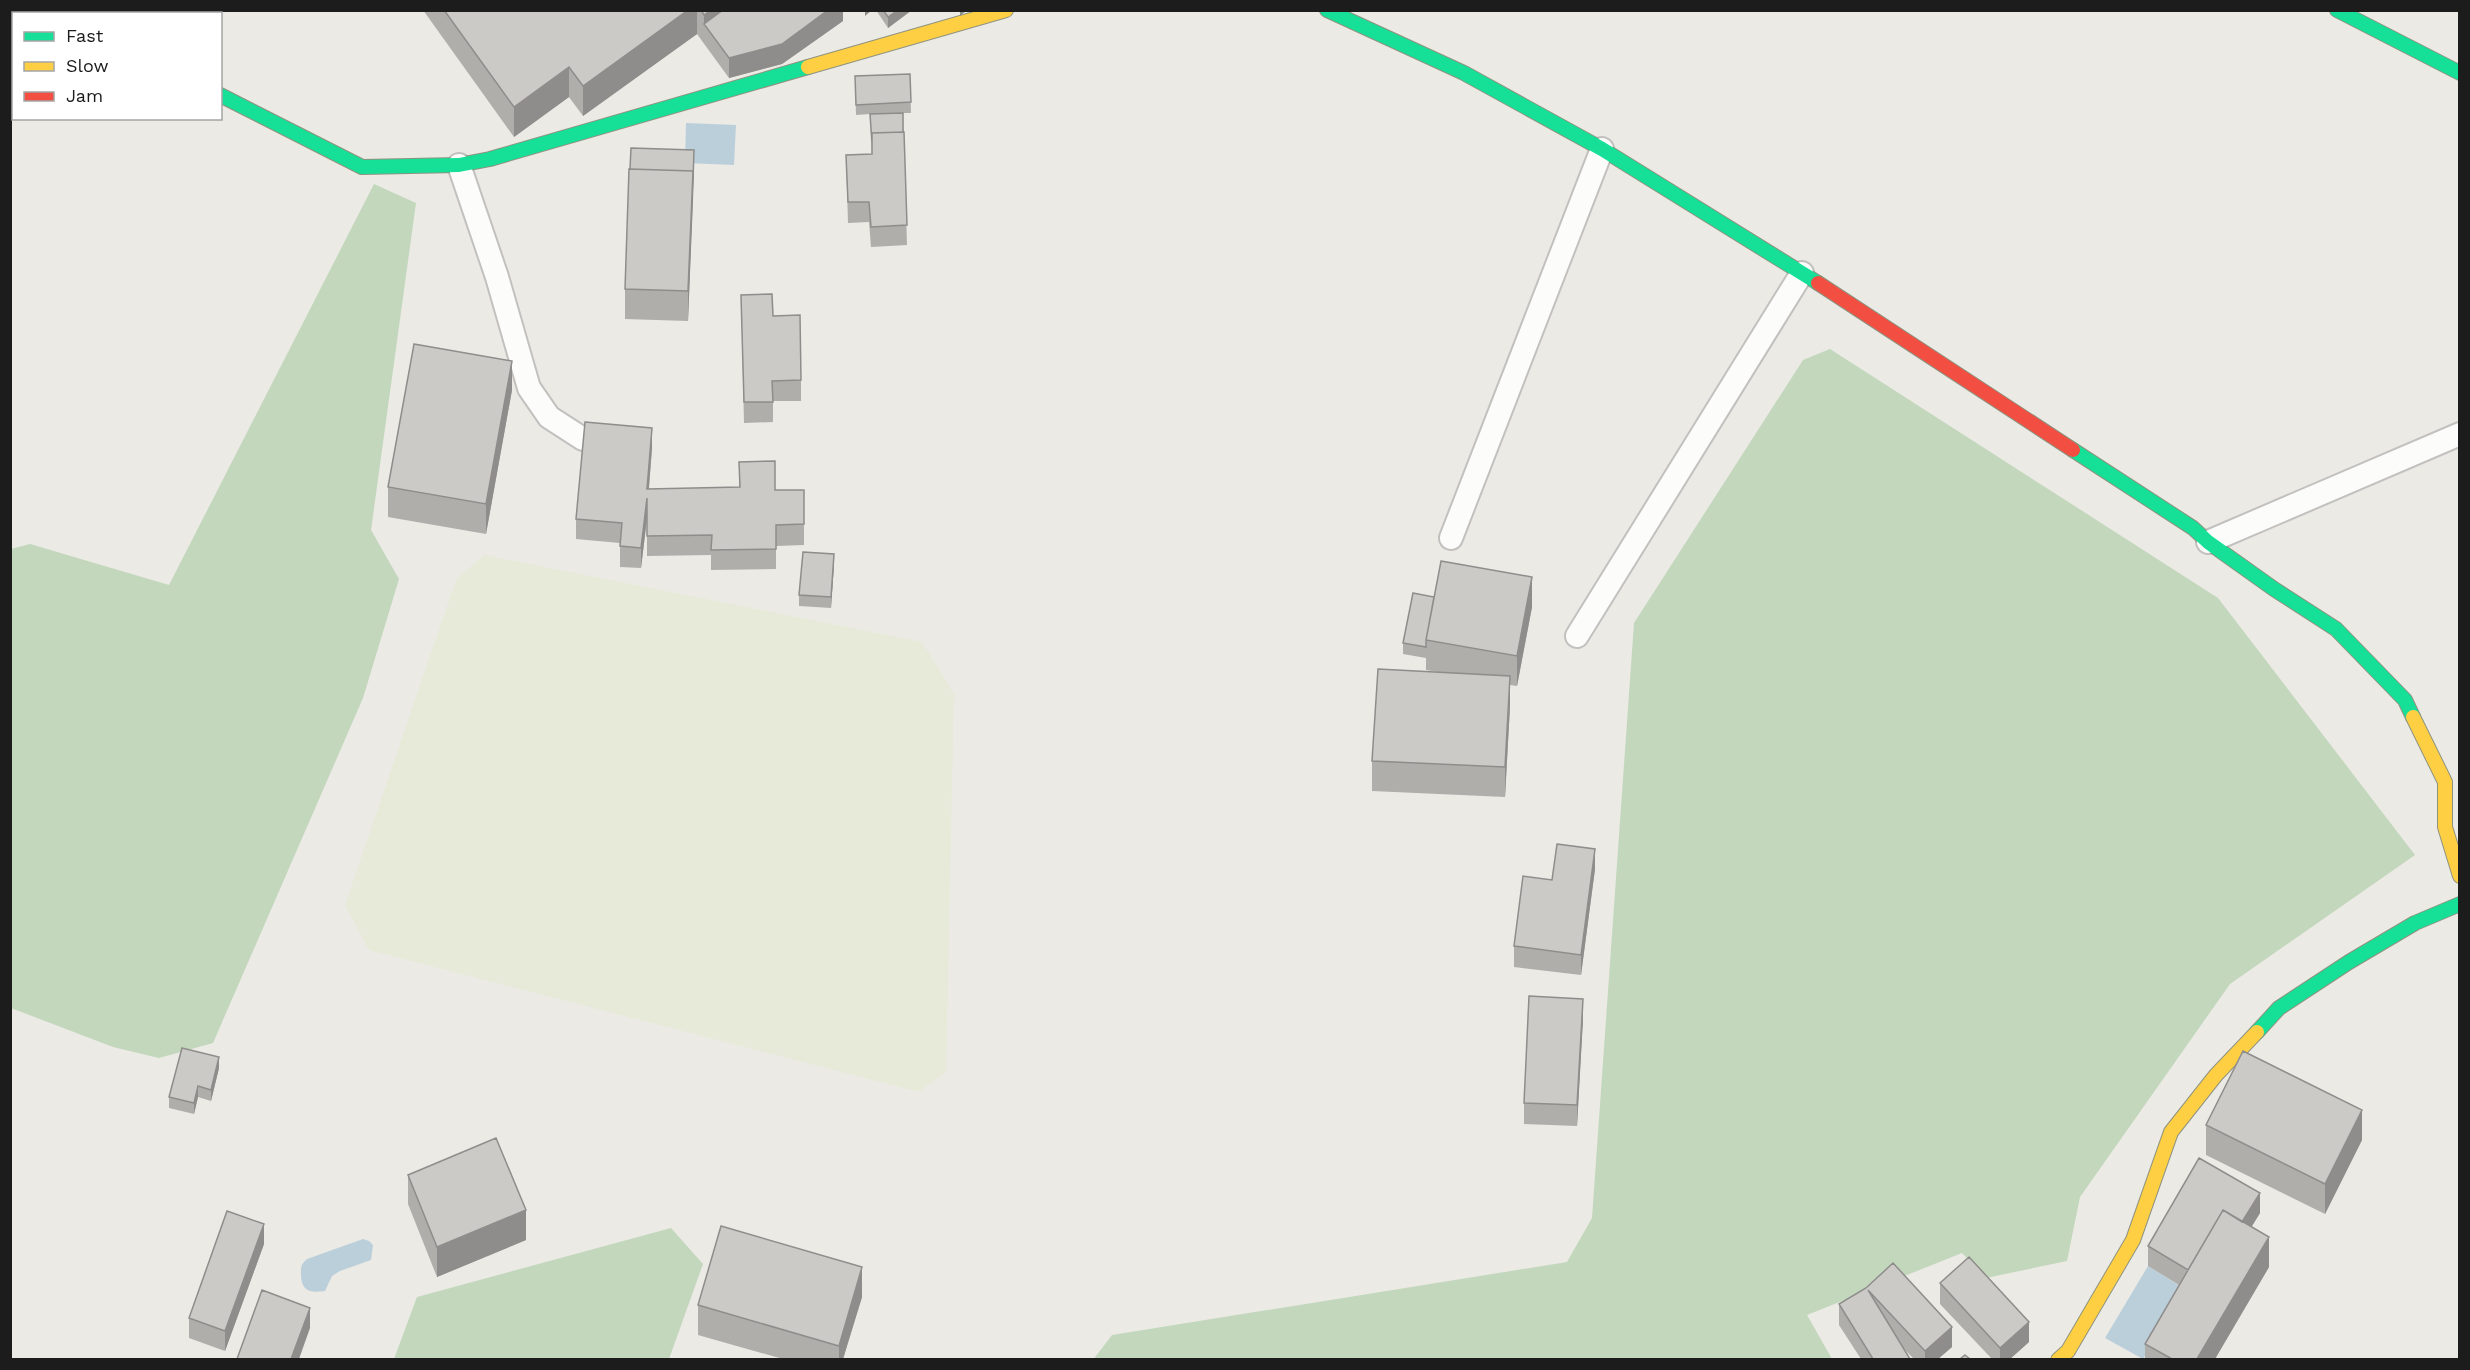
<svg xmlns="http://www.w3.org/2000/svg" width="2470" height="1370" viewBox="0 0 2470 1370" font-family="'Work Sans',sans-serif">
	<style>
		.farmland { fill: #e7ead9 }
		.forest { fill: #c2d7bc }
		.water { fill: #bbcfdb }
		.lines { fill: none; stroke-linecap: round; stroke-linejoin: round }
		.lane-casing { stroke: #c2c1bf; stroke-width: 26 }
		.street-casing { stroke: #c2c1bf; stroke-width: 36 }
		.fast-casing { stroke: #8e937f; stroke-width: 16 }
		.slow-casing { stroke: #8e937f; stroke-width: 16 }
		.jam-casing { stroke: #8e937f; stroke-width: 16 }
		.lane { stroke: #fcfcfb; stroke-width: 22 }
		.street { stroke: #fcfcfb; stroke-width: 33 }
		.fast { stroke: #16e098; stroke-width: 14 }
		.slow { stroke: #ffcf43; stroke-width: 14 }
		.jam { stroke: #f24e42; stroke-width: 14 }
		.wall { fill: #afaeaa }
		.shaded-wall { fill: #8f8d8b }
		.building { fill: #cccac6; stroke: #8f8d8b; stroke-width: 1.5 }
	</style>
	<rect width="100%" height="100%" fill="#ebeae5"/>
	<path class="farmland" d="M 484,555 L 922,642 L 954,694 L 946,1072 L 919,1092 L 369,950 L 345,905 L 456,580 Z"/>
	<path class="forest" d="M 374,184 L 416,203 L 371,530 L 399,579 L 363,698 L 213,1043 L 159,1058 L 113,1047 L 11,1008 L 11,549 L 30,544 L 169,585 Z
		M 1830,349 L 2218,598 L 2415,855 L 2230,984 L 2080,1197 L 2067,1261 L 1986,1278 L 1962,1253 L 1807,1315 L 1832,1359 L 1093,1360 L 1112,1335 L 1567,1262 L 1592,1218 L 1634,623 L 1803,360 Z
		M 671,1228 L 703,1264 L 669,1359 L 394,1359 L 417,1297 Z"/>
	<path class="water" d="M 686,123 L 736,125 L 734,165 L 685,163 Z
		M 363,1239 L 369,1241 L 373,1245 L 371,1260 L 340,1271 L 332,1276 L 325,1291 C 311,1293 302,1292 301,1276 C 301,1268 300,1265 307,1259 Z
		M 2148,1266 L 2185,1289 L 2143,1359 L 2105,1338 Z"/>
	<g class="lines">
		<defs>
			<path id="lane" d="M 459,165 L 497,277 L 529,388 L 549,417 L 583,439
				M 1451,538 L 1602,149
				M 2208,542 L 2460,434
				M 1577,636 L 1802,273"/>
			<path id="street" d="M 53,10 L 58,14"/>
			<path id="fast" d="M 1327,10 L 1464,73 L 1602,149 L 1818,283
				M 2337,10 L 2460,73
				M 220,95 L 362,167 L 459,165 L 490,159 L 808,67
				M 2073,450 L 2193,528 L 2208,542 L 2274,589 L 2336,629 L 2405,700 L 2413,717
				M 2257,1032 L 2279,1008 L 2349,962 L 2415,923 L 2460,904"/>
			<path id="slow" d="M 808,67 L 1006,10
				M 2413,717 L 2445,782 L 2445,827 L 2460,876
				M 2058,1360 L 2068,1351 L 2133,1240 L 2171,1132 L 2216,1075 L 2257,1032"/>
			<path id="jam" d="M 1818,283 L 2073,450"/>
		</defs>
		<use href="#lane" class="lane-casing"/>
		<use href="#street" class="street-casing"/>
		<use href="#fast" class="fast-casing"/>
		<use href="#slow" class="slow-casing"/>
		<use href="#jam" class="jam-casing"/>
		<use href="#lane" class="lane"/>
		<use href="#street" class="street"/>
		<use href="#fast" class="fast"/>
		<use href="#slow" class="slow"/>
		<use href="#jam" class="jam"/>
	</g>
	<path class="wall" d="M 423,10 L 843,10 L 843,21 L 782,64 L 729,78 L 697,34 L 583,116 L 569,97 L 514,137 Z
		M 876,10 L 912,10 L 888,28 Z
		M 910,74 L 911,113 L 903,113 L 907,245 L 871,247 L 869,222 L 848,223 L 846,155 L 872,154 L 870,114 L 856,115 L 855,76 Z
		M 694,170 L 688,321 L 625,319 L 625,289 Z
		M 741,295 L 773,316 L 801,380 L 801,401 L 773,401 L 773,422 L 744,423 Z
		M 512,390 L 486,534 L 388,517 L 388,487 Z
		M 652,448 L 649,489 L 739,487 L 739,462 L 775,490 L 804,490 L 804,545 L 776,546 L 776,569 L 711,570 L 711,555 L 647,556 L 647,519 L 641,568 L 620,567 L 620,543 L 576,539 L 576,519 Z
		M 834,564 L 831,608 L 799,606 L 799,595 Z
		M 1434,597 L 1532,607 L 1517,686 L 1510,685 L 1510,706 L 1505,797 L 1372,791 L 1372,761 L 1443,673 L 1426,670 L 1426,658 L 1403,654 L 1403,643 Z
		M 1595,869 L 1581,975 L 1514,967 L 1514,946 L 1552,880 Z
		M 1583,1019 L 1577,1126 L 1524,1124 L 1524,1103 Z
		M 219,1068 L 211,1101 L 198,1097 L 194,1114 L 169,1108 L 169,1097 Z
		M 2206,1125 L 2362,1140 L 2325,1214 L 2206,1155 Z
		M 408,1175 L 526,1240 L 437,1277 L 408,1204 Z
		M 2260,1213 L 2251,1227 L 2269,1267 L 2215,1359 L 2145,1359 L 2145,1344 L 2179,1285 L 2148,1266 L 2148,1246 Z
		M 264,1244 L 225,1351 L 189,1338 L 189,1318 Z
		M 1940,1283 L 2029,1342 L 2010,1359 L 1992,1359 L 1940,1304 Z
		M 1866,1288 L 1952,1347 L 1938,1359 L 1914,1359 L 1903,1348 L 1910,1359 L 1861,1359 L 1839,1325 L 1839,1304 Z
		M 862,1297 L 843,1359 L 783,1359 L 698,1335 L 698,1305 Z"/>
	<path class="shaded-wall" d="M 688,10 L 697,10 L 697,34 L 583,116 L 583,86 Z
		M 711,10 L 751,10 L 704,24 L 704,15 Z
		M 828,10 L 843,10 L 843,21 L 782,64 L 729,78 L 729,58 Z
		M 865,10 L 872,10 L 865,16 Z
		M 898,10 L 912,10 L 888,28 L 888,17 Z
		M 960,10 L 967,10 L 960,16 Z
		M 569,67 L 569,97 L 514,137 L 514,107 Z
		M 694,150 L 694,170 L 693,201 L 693,180 Z
		M 693,171 L 693,201 L 688,321 L 688,291 Z
		M 512,361 L 512,390 L 486,534 L 486,504 Z
		M 652,428 L 652,448 L 647,509 L 647,489 Z
		M 647,498 L 647,518 L 641,568 L 641,548 Z
		M 834,554 L 834,564 L 831,608 L 831,597 Z
		M 1532,577 L 1532,607 L 1517,686 L 1517,656 Z
		M 1510,676 L 1510,706 L 1505,797 L 1505,767 Z
		M 1595,849 L 1595,869 L 1581,975 L 1581,955 Z
		M 1583,999 L 1583,1019 L 1577,1126 L 1577,1105 Z
		M 219,1057 L 219,1068 L 211,1101 L 211,1090 Z
		M 198,1086 L 198,1097 L 194,1114 L 194,1103 Z
		M 2362,1110 L 2362,1140 L 2325,1214 L 2325,1184 Z
		M 2260,1193 L 2260,1213 L 2238,1249 L 2238,1228 Z
		M 526,1210 L 526,1240 L 437,1277 L 437,1247 Z
		M 264,1224 L 264,1244 L 225,1351 L 225,1331 Z
		M 2269,1237 L 2269,1267 L 2215,1359 L 2197,1359 Z
		M 862,1267 L 862,1297 L 843,1359 L 839,1359 L 839,1346 Z
		M 310,1308 L 310,1328 L 299,1359 L 291,1359 Z
		M 2029,1322 L 2029,1342 L 2010,1359 L 2000,1359 L 2000,1348 Z
		M 1952,1327 L 1952,1347 L 1938,1359 L 1925,1359 L 1925,1351 Z"/>
	<path class="building" d="M 444,10 L 688,10 L 583,86 L 569,67 L 514,107 Z
		M 701,10 L 711,10 L 704,15 Z
		M 723,10 L 828,10 L 782,44 L 729,58 L 704,24 Z
		M 883,10 L 898,10 L 888,17 Z
		M 910,74 L 911,102 L 856,105 L 855,76 Z
		M 903,113 L 903,132 L 872,133 L 872,143 L 870,114 Z
		M 904,132 L 907,225 L 871,227 L 869,202 L 848,202 L 846,155 L 872,154 L 872,133 Z
		M 631,148 L 694,150 L 693,180 L 693,171 L 630,169 Z
		M 629,169 L 693,171 L 688,291 L 625,289 Z
		M 772,294 L 773,316 L 800,315 L 801,380 L 772,381 L 773,402 L 744,402 L 741,295 Z
		M 414,344 L 512,361 L 486,504 L 388,487 Z
		M 585,422 L 652,428 L 647,489 L 740,487 L 739,462 L 775,461 L 775,490 L 804,490 L 804,524 L 776,525 L 776,549 L 711,550 L 712,535 L 647,536 L 647,498 L 641,548 L 620,546 L 622,523 L 576,519 Z
		M 803,552 L 834,554 L 831,597 L 799,595 Z
		M 1441,561 L 1532,577 L 1517,656 L 1426,640 Z
		M 1413,593 L 1434,597 L 1426,640 L 1426,647 L 1403,643 Z
		M 1378,669 L 1510,676 L 1505,767 L 1372,761 Z
		M 1557,844 L 1595,849 L 1581,955 L 1514,946 L 1523,876 L 1552,880 Z
		M 1529,996 L 1583,999 L 1577,1105 L 1524,1103 Z
		M 182,1048 L 219,1057 L 211,1090 L 198,1086 L 194,1103 L 169,1097 Z
		M 2243,1051 L 2362,1110 L 2325,1184 L 2206,1125 Z
		M 496,1138 L 526,1210 L 437,1247 L 408,1175 Z
		M 2199,1158 L 2260,1193 L 2242,1222 L 2223,1210 L 2188,1270 L 2148,1246 Z
		M 2223,1210 L 2269,1237 L 2197,1359 L 2172,1359 L 2145,1344 Z
		M 227,1211 L 264,1224 L 225,1331 L 189,1318 Z
		M 721,1226 L 862,1267 L 839,1346 L 698,1305 Z
		M 1969,1257 L 2029,1322 L 2000,1348 L 1940,1283 Z
		M 1893,1263 L 1952,1327 L 1925,1351 L 1868,1290 L 1910,1359 L 1873,1359 L 1839,1304 L 1866,1288 Z
		M 262,1290 L 310,1308 L 291,1359 L 237,1359 Z
		M 1965,1355 L 1970,1359 L 1960,1359 Z"/>
	<rect width="2470" height="1370" fill="none" stroke="#1c1c1c" stroke-width="24"/>
	<rect x="12" y="12" width="210" height="108" fill="#ffffff" stroke="#a4a4a4" stroke-width="1.5"/>
	<rect x="24" y="32" width="30" height="9" fill="#16e098" stroke="#a4a4a4" stroke-width="1.5"/>
	<text x="66" y="42" font-size="18" fill="#1c1c1c">Fast</text>
	<rect x="24" y="62" width="30" height="9" fill="#ffcf43" stroke="#a4a4a4" stroke-width="1.5"/>
	<text x="66" y="72" font-size="18" fill="#1c1c1c">Slow</text>
	<rect x="24" y="92" width="30" height="9" fill="#f24e42" stroke="#a4a4a4" stroke-width="1.5"/>
	<text x="66" y="102" font-size="18" fill="#1c1c1c">Jam</text>
</svg>
